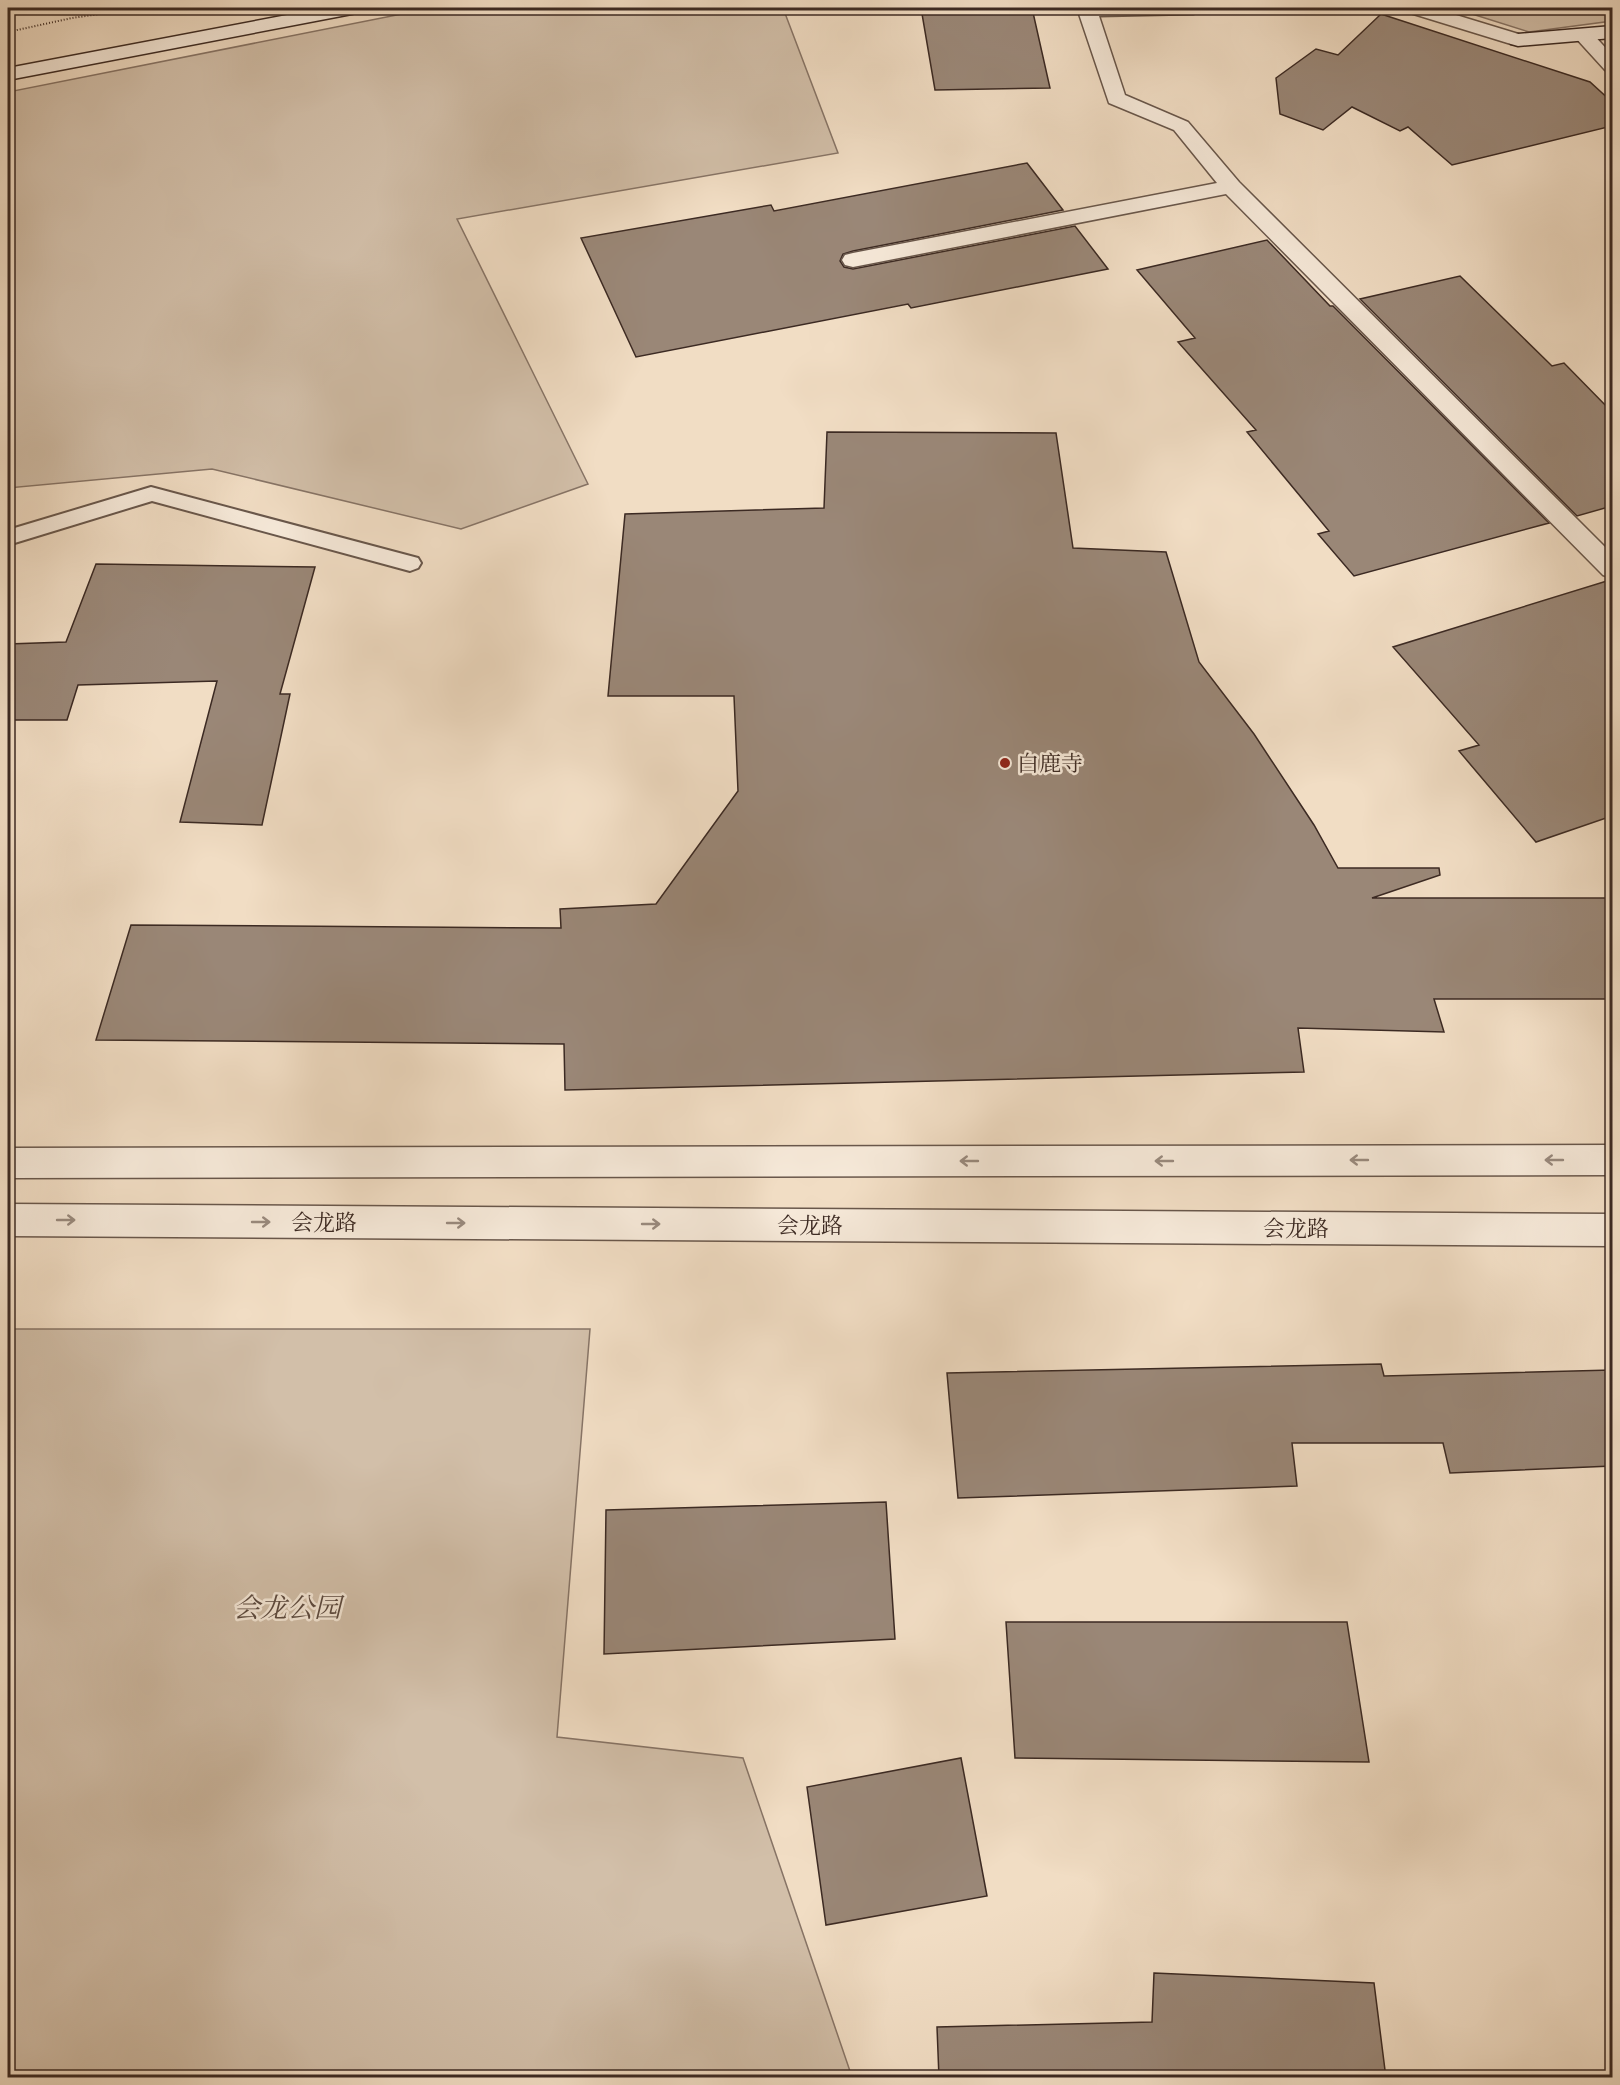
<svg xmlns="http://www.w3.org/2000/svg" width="1620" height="2085" viewBox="0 0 1620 2085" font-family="'Gentium Book Plus','Noto Serif SC',serif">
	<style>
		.green { fill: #d2bfa9; stroke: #877466; stroke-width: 1.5 }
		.building { fill: #9a8777; stroke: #3c2a23; stroke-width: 1.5 }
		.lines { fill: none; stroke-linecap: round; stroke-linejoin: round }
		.service-casing { stroke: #69574b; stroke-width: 4 }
		.minor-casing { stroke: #69574b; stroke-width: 3 }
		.tertiary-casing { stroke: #69574b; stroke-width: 3 }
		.secondary-casing { stroke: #3c2a23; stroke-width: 3 }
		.path { stroke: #3c2a23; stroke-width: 2; stroke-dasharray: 1 2; stroke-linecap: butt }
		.service { fill: #f6e9d9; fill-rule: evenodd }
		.minor { fill: #f6e9d9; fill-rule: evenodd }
		.tertiary { fill: #f6e9d9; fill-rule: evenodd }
		.secondary { fill: #f6e9d9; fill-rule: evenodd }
		.oneway { stroke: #998a7e }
		.poi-dot { fill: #8f2418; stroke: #f6e9d9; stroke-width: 2 }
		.labels { text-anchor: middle; stroke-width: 5; stroke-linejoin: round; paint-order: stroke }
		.poi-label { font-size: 22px; fill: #3c2a23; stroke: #f6e9d9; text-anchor: start }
		.street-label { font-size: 22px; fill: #3c2a23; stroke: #f6e9d9 }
		.near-park-label { font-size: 27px; font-style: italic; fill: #5a483e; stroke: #f6e9d9 }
	</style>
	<rect width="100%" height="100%" fill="#f1ddc4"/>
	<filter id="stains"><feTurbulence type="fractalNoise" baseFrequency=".00333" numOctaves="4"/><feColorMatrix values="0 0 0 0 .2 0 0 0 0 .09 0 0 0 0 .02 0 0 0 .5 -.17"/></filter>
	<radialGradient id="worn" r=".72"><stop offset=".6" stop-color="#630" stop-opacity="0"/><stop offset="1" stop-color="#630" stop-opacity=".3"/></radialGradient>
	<path class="green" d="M 432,8 L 783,8 L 838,153 L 457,219 L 588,484 L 461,529 L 212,469 L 8,488 L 8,92 Z
		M 1453,8 L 1612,8 L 1612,21 L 1529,32 Z
		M 8,1329 L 590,1329 L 557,1737 L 743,1758 L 852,2077 L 8,2077 Z"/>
	<path class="building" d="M 921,8 L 1032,8 L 1050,88 L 935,90 Z
		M 1381,14 L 1590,82 L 1612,102 L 1612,126 L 1452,165 L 1408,127 L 1400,131 L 1352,107 L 1323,130 L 1280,114 L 1276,78 L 1316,49 L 1338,55 Z
		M 1027,163 L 1063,210 L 853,251 L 843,254 L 840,261 L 844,267 L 853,269 L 1075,226 L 1108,269 L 911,308 L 908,304 L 636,357 L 581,238 L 771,205 L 774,211 Z
		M 1267,240 L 1330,306 L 1333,306 L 1549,523 L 1354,576 L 1318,534 L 1329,531 L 1247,432 L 1256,430 L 1178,342 L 1195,338 L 1137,270 Z
		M 1460,276 L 1552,366 L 1564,363 L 1612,412 L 1612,506 L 1577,516 L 1360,299 Z
		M 827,432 L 1056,433 L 1073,548 L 1166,552 L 1199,662 L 1254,734 L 1314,825 L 1338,868 L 1439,868 L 1440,875 L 1372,898 L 1612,898 L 1612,999 L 1434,999 L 1444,1032 L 1298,1028 L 1304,1072 L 565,1090 L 564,1044 L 96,1040 L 131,925 L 561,928 L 560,909 L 656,904 L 738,791 L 734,696 L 608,696 L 625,514 L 824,508 Z
		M 96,564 L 315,567 L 280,694 L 290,694 L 262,825 L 180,822 L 217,681 L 78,685 L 67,720 L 8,720 L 8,644 L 66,642 Z
		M 1610,580 L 1612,580 L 1612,816 L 1536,842 L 1459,751 L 1479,745 L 1393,647 Z
		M 1381,1364 L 1384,1376 L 1612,1370 L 1612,1466 L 1450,1473 L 1443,1443 L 1292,1443 L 1297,1486 L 958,1498 L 947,1373 Z
		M 886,1502 L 895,1639 L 604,1654 L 606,1510 Z
		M 1006,1622 L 1347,1622 L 1369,1762 L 1015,1758 Z
		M 961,1758 L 987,1896 L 826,1925 L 807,1787 Z
		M 1154,1973 L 1374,1983 L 1386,2078 L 939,2078 L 937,2027 L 1152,2022 Z"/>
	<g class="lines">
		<defs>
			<path id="service" d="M 151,487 L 418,558 L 421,563 L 418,568 L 410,571 L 152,501 L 8,545 L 8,530 Z"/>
			<path id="minor" d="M 1081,8 L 1202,8 L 1200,12 L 1193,14 L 1099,16 L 1125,95 L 1188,122 L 1239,182 L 1612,554 L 1612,578 L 1603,575 L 1226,194 L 853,267 L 845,265 L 842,260 L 845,255 L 853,253 L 1217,183 L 1174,130 L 1109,103 L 1078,11 Z"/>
			<path id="tertiary" d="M 1405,8 L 1433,8 L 1525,36 L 1528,40 L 1525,44 L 1511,44 L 1407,12 Z
				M 1584,30 L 1591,32 L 1612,55 L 1612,72 L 1605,70 L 1574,36 L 1577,32 Z
				M 1612,1145 L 1612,1175 L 8,1178 L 8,1148 Z
				M 8,1204 L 1612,1214 L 1612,1246 L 8,1236 Z"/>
			<path id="secondary" d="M 324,8 L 362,8 L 359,12 L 352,14 L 8,80 L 8,68 Z
				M 1612,26 L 1612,38 L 1518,46 L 1511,44 L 1508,40 L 1511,36 L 1518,34 Z"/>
		</defs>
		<use href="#service" class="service-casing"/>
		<use href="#minor" class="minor-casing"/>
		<use href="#tertiary" class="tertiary-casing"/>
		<use href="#secondary" class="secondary-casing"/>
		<path class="path" d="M 8,32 L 72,18 L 141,8"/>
		<use href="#service" class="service"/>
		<use href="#minor" class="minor"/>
		<use href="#tertiary" class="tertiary"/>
		<use href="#secondary" class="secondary"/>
	</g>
	<defs><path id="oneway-shaft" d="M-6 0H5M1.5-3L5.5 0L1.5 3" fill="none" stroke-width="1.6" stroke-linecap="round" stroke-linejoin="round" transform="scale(1.5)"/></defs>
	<g class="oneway">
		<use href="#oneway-shaft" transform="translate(1359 1160) rotate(180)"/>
		<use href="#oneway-shaft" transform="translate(1554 1160) rotate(180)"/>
		<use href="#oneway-shaft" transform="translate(969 1161) rotate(180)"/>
		<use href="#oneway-shaft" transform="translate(1164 1161) rotate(180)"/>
		<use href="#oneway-shaft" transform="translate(66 1220)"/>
		<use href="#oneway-shaft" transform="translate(261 1222)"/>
		<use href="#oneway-shaft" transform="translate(456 1223)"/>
		<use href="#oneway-shaft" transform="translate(651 1224)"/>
	</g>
	<circle class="poi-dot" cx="1005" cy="763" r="6"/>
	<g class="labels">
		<g class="poi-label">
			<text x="1017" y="771">白鹿寺</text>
		</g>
		<g class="street-label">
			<text x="324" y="1230">会龙路</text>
			<text x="810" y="1233">会龙路</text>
			<text x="1296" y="1236">会龙路</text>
		</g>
		<g class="near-park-label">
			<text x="287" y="1617">会龙公园</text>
		</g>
	</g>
	<rect width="1620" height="2085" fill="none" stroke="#f1ddc4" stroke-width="30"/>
	<rect x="9" y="9" width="1602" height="2067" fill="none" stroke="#3c2a23" stroke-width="3"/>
	<rect x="15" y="15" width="1590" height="2055" fill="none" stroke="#3c2a23" stroke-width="1.5"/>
	<rect width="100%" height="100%" filter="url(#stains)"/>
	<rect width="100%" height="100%" fill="url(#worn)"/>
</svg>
